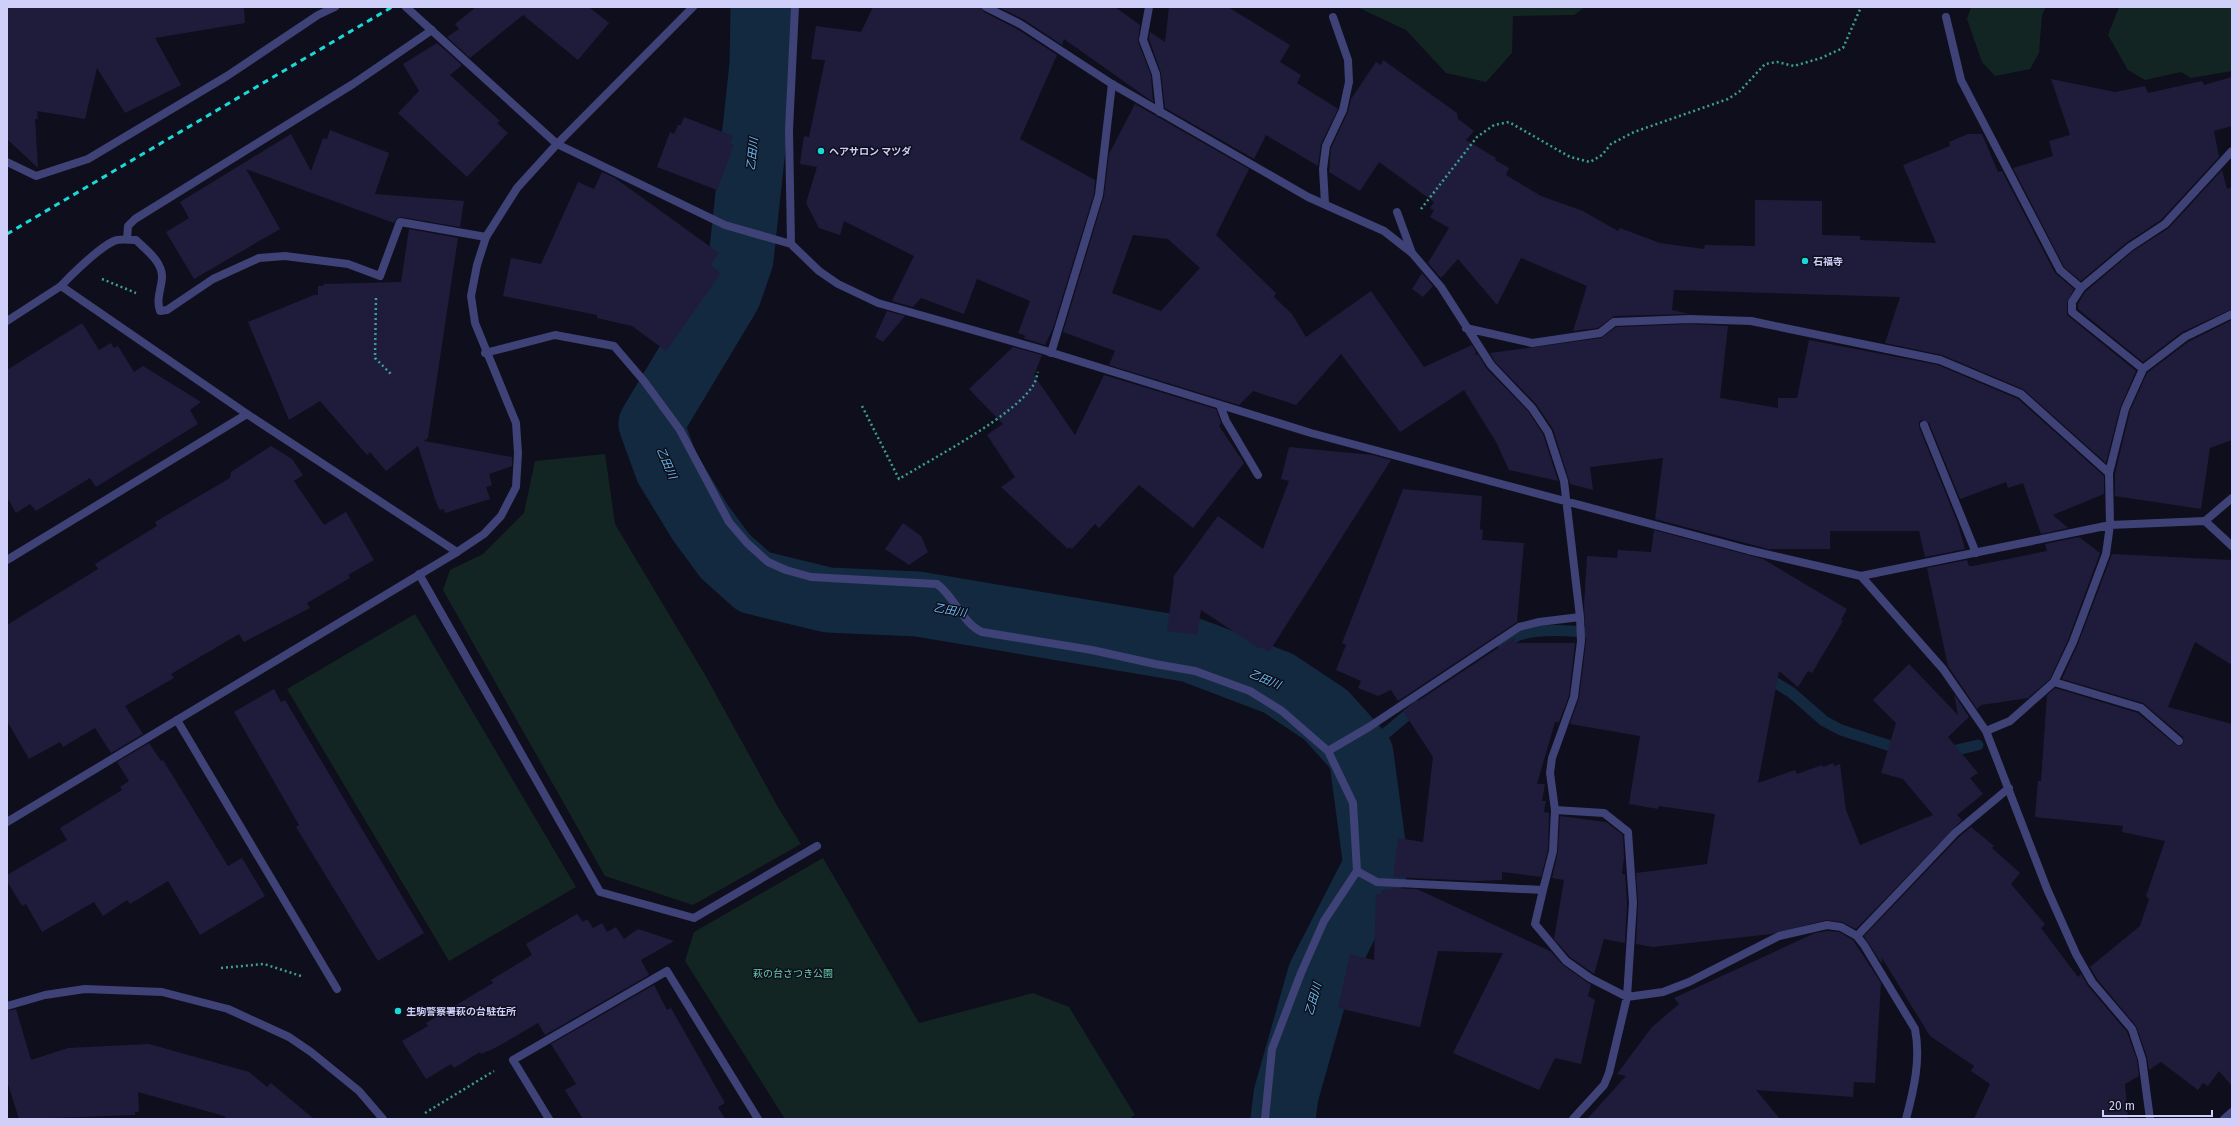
<svg xmlns="http://www.w3.org/2000/svg" width="2239" height="1126" viewBox="0 0 2239 1126" font-family="'Fira Sans','Noto Sans JP',sans-serif">
	<style>
		.green { fill: #122522 }
		.lines { fill: none; stroke-linecap: round; stroke-linejoin: round }
		.stream { stroke: #132940; stroke-width: 11 }
		.river { stroke: #132940; stroke-width: 65 }
		.building { fill: #1f1c3b; fill-rule: evenodd }
		.path { stroke: #3aa190; stroke-width: 2.5; stroke-dasharray: 2 3; stroke-linecap: butt }
		.service { stroke: #3e4276; stroke-width: 8 }
		.minor { stroke: #3e4276; stroke-width: 8 }
		.tertiary { stroke: #3e4276; stroke-width: 8 }
		.rail { stroke: #1adad8; stroke-width: 3; stroke-dasharray: 6 5; stroke-linecap: butt }
		.poi-dot { fill: #1adad8; stroke: #0f0e1c; stroke-width: 1.5 }
		.labels { text-anchor: middle; stroke-width: 3; stroke-linejoin: round; paint-order: stroke }
		.poi-label { font-size: 10px; font-weight: bold; fill: #cfcff9; stroke: #0f0e1c; text-anchor: start }
		.park-label { font-size: 10px; fill: #64d0a9; stroke: #0f0e1c }
		.water-label { font-size: 11px; font-style: italic; fill: #69beed; stroke: #0f0e1c }
	</style>
	<rect width="100%" height="100%" fill="#0f0e1c"/>
	<path class="green" d="M 1357,7 L 1585,7 L 1574,15 L 1513,16 L 1512,53 L 1486,82 L 1446,73 L 1406,30 Z
		M 1971,7 L 2046,7 L 2042,15 L 2039,53 L 2030,69 L 1995,76 L 1982,62 L 1967,19 Z
		M 2119,7 L 2232,7 L 2232,71 L 2191,78 L 2181,72 L 2145,80 L 2128,70 L 2108,35 Z
		M 605,454 L 615,524 L 704,673 L 779,809 L 801,844 L 693,905 L 605,876 L 443,590 L 450,570 L 483,554 L 524,513 L 535,461 Z
		M 415,614 L 576,887 L 449,961 L 287,689 Z
		M 823,858 L 919,1023 L 1033,993 L 1069,1007 L 1135,1115 L 1129,1119 L 785,1119 L 685,961 L 694,932 Z"/>
	<g class="lines">
		<path class="stream" d="M 1503,645 C 1508,642 1514,637 1519,635 C 1538,628 1581,630 1600,635
			M 1765,676 L 1792,693 L 1824,721 L 1841,730 L 1903,750
			M 1944,753 L 1978,745
			M 1361,754 L 1418,706"/>
		<path class="river" d="M 763,7 L 762,65 L 741,259 L 729,294 L 651,424 L 667,468 L 700,522 L 725,556 L 754,582 L 828,600 L 918,604 L 1191,650 L 1278,683 L 1326,715 L 1361,754 L 1376,866 L 1320,975 L 1286,1095 L 1283,1119"/>
	</g>
	<path class="building" d="M 7,7 L 244,7 L 245,23 L 155,38 L 181,85 L 125,113 L 97,68 L 85,119 L 37,111 L 38,119 L 35,119 L 38,168 L 7,139 Z
		M 476,7 L 589,7 L 609,23 L 578,60 L 523,15 L 470,58 L 447,37 L 459,29 L 455,24 Z
		M 873,7 L 981,7 L 984,12 L 1017,29 L 1057,55 L 1020,139 L 1095,180 L 1094,194 L 1053,328 L 1045,345 L 1023,338 L 1026,336 L 1018,333 L 1030,301 L 977,279 L 964,314 L 921,298 L 913,307 L 892,301 L 914,256 L 844,221 L 840,235 L 819,228 L 806,203 L 817,167 L 800,164 L 804,136 L 809,137 L 825,60 L 811,59 L 816,26 L 861,32 Z
		M 998,7 L 1115,7 L 1140,25 L 1138,42 L 1151,75 L 1153,102 L 1064,39 L 1062,45 L 1023,19 Z
		M 1169,7 L 1228,7 L 1290,45 L 1280,62 L 1301,75 L 1297,83 L 1338,109 L 1321,144 L 1318,166 L 1266,135 L 1254,159 L 1165,108 L 1161,73 L 1149,39 L 1150,32 L 1165,42 Z
		M 437,43 L 462,65 L 450,75 L 500,121 L 497,123 L 508,133 L 467,177 L 398,113 L 419,91 L 403,64 Z
		M 1383,60 L 1457,113 L 1458,119 L 1474,131 L 1466,140 L 1496,158 L 1495,160 L 1509,168 L 1506,175 L 1541,196 L 1583,211 L 1618,231 L 1620,228 L 1660,243 L 1704,249 L 1705,245 L 1755,246 L 1755,200 L 1822,201 L 1822,235 L 1860,236 L 1860,240 L 1936,243 L 1903,165 L 1950,146 L 1949,142 L 1968,134 L 1982,134 L 1998,172 L 2002,171 L 2055,273 L 2074,289 L 2067,302 L 2067,315 L 2136,371 L 2120,408 L 2106,463 L 2023,389 L 1942,355 L 1885,343 L 1900,297 L 1674,290 L 1672,310 L 1689,314 L 1614,316 L 1598,328 L 1573,331 L 1587,286 L 1521,258 L 1497,305 L 1458,259 L 1441,278 L 1428,263 L 1449,228 L 1430,217 L 1434,210 L 1430,208 L 1434,202 L 1379,162 L 1360,191 L 1329,172 L 1331,148 L 1348,112 L 1351,99 L 1376,62 L 1381,65 Z
		M 2232,77 L 2232,126 L 2214,131 L 2219,157 L 2161,220 L 2126,243 L 2081,281 L 2064,267 L 2013,168 L 2053,156 L 2049,141 L 2070,135 L 2051,79 L 2115,92 L 2145,86 L 2148,93 L 2202,81 L 2204,85 Z
		M 1135,104 L 1249,169 L 1216,235 L 1276,293 L 1274,297 L 1292,314 L 1306,337 L 1371,291 L 1424,367 L 1472,345 L 1476,352 L 1475,355 L 1478,354 L 1487,369 L 1528,411 L 1543,434 L 1558,481 L 1509,470 L 1496,442 L 1464,390 L 1400,432 L 1341,354 L 1296,405 L 1253,391 L 1239,405 L 1109,365 L 1115,351 L 1063,332 L 1104,196 L 1109,154 ZM 1133,235 L 1168,239 L 1200,268 L 1161,311 L 1112,293 Z
		M 684,117 L 733,136 L 730,144 L 734,145 L 717,190 L 657,167 L 670,132 L 674,134 L 678,125 L 681,125 Z
		M 330,130 L 389,153 L 375,194 L 464,201 L 460,227 L 401,217 L 397,218 L 394,223 L 246,169 L 280,229 L 194,279 L 166,232 L 189,218 L 180,202 L 291,134 L 311,171 L 323,138 L 327,139 Z
		M 2222,170 L 2227,189 L 2232,187 L 2232,309 L 2182,332 L 2143,362 L 2078,309 L 2078,304 L 2085,292 L 2133,251 L 2169,228 Z
		M 602,172 L 615,178 L 719,253 L 711,265 L 721,273 L 666,351 L 632,326 L 597,318 L 597,315 L 503,296 L 511,258 L 541,264 L 578,182 L 594,189 Z
		M 409,229 L 458,238 L 428,438 L 424,441 L 512,457 L 512,466 L 489,474 L 492,485 L 486,487 L 490,499 L 445,513 L 444,509 L 440,510 L 436,502 L 418,446 L 386,471 L 370,452 L 367,455 L 320,401 L 289,420 L 248,322 L 314,295 L 318,295 L 318,286 L 323,286 L 324,284 L 401,282 Z
		M 1422,273 L 1433,286 L 1423,297 L 1412,289 Z
		M 887,311 L 905,316 L 883,342 L 875,337 Z
		M 2232,320 L 2232,440 L 2210,448 L 2201,509 L 2115,496 L 2115,474 L 2130,411 L 2147,373 L 2188,342 Z
		M 82,323 L 99,350 L 111,343 L 114,348 L 118,346 L 134,372 L 143,366 L 201,402 L 190,410 L 198,424 L 96,487 L 90,478 L 36,511 L 30,504 L 16,513 L 7,497 L 7,370 Z
		M 1690,324 L 1728,326 L 1720,398 L 1778,408 L 1778,398 L 1797,398 L 1809,340 L 1938,365 L 2018,399 L 2104,476 L 2104,494 L 2053,515 L 2068,528 L 2041,534 L 2023,483 L 2008,488 L 2006,482 L 1960,499 L 1929,423 L 1922,420 L 1919,422 L 1919,427 L 1958,524 L 1965,549 L 1925,557 L 1919,531 L 1830,531 L 1830,549 L 1768,549 L 1655,519 L 1663,458 L 1590,467 L 1593,490 L 1570,484 L 1553,429 L 1536,404 L 1495,362 L 1490,353 L 1601,338 L 1616,327 Z
		M 1013,347 L 1042,355 L 1034,375 L 1075,435 L 1104,375 L 1216,409 L 1221,423 L 1219,426 L 1244,463 L 1193,528 L 1139,485 L 1099,528 L 1095,524 L 1072,549 L 1070,547 L 1068,549 L 1001,487 L 1015,477 L 987,435 L 1003,424 L 969,389 Z
		M 271,446 L 292,459 L 303,475 L 294,481 L 324,525 L 346,512 L 374,560 L 348,575 L 350,578 L 307,603 L 310,608 L 244,642 L 239,634 L 171,674 L 174,678 L 125,706 L 143,734 L 111,753 L 95,728 L 63,747 L 60,742 L 29,759 L 7,721 L 7,625 L 98,569 L 95,564 L 157,526 L 155,522 L 230,478 L 231,472 Z
		M 1289,447 L 1372,455 L 1391,460 L 1269,652 L 1261,647 L 1260,649 L 1201,610 L 1197,635 L 1167,631 L 1174,578 L 1173,577 L 1218,516 L 1263,549 L 1289,481 L 1281,479 Z
		M 1403,489 L 1482,496 L 1480,529 L 1483,530 L 1482,540 L 1524,543 L 1517,622 L 1398,701 L 1391,690 L 1378,696 L 1358,688 L 1361,681 L 1336,670 L 1346,645 L 1342,643 Z
		M 903,523 L 921,536 L 928,552 L 909,565 L 885,549 Z
		M 1654,530 L 1763,559 L 1847,609 L 1841,620 L 1843,621 L 1812,673 L 1808,671 L 1798,687 L 1779,671 L 1758,783 L 1795,770 L 1797,774 L 1822,765 L 1823,767 L 1833,763 L 1834,766 L 1840,764 L 1846,810 L 1860,845 L 1933,815 L 1903,779 L 1881,773 L 1896,723 L 1873,700 L 1909,664 L 1958,715 L 1954,694 L 1969,717 L 1948,737 L 1978,773 L 1970,778 L 1983,794 L 1957,815 L 1962,820 L 1856,929 L 1842,922 L 1826,920 L 1771,934 L 1653,947 L 1636,944 L 1638,903 L 1636,873 L 1707,864 L 1715,814 L 1659,806 L 1658,809 L 1629,804 L 1640,736 L 1570,724 L 1579,698 L 1586,642 L 1584,606 L 1587,556 L 1617,558 L 1618,550 L 1651,552 Z
		M 2079,537 L 2100,553 L 2068,640 L 2050,679 L 2028,698 L 1981,705 L 1977,709 L 1948,666 L 1927,568 L 1967,560 L 1969,566 L 1973,566 L 2047,551 L 2045,544 Z
		M 2112,554 L 2232,560 L 2232,665 L 2195,642 L 2168,707 L 2232,724 L 2232,1086 L 2219,1071 L 2208,1086 L 2203,1083 L 2198,1090 L 2161,1062 L 2149,1070 L 2147,1057 L 2136,1026 L 2097,979 L 2090,967 L 2140,926 L 2149,899 L 2146,896 L 2165,841 L 2122,832 L 2123,826 L 2035,817 L 2038,781 L 2041,781 L 2047,695 L 2055,688 L 2138,713 L 2176,745 L 2180,746 L 2184,742 L 2183,737 L 2143,703 L 2062,679 L 2078,644 Z
		M 1516,636 L 1515,643 L 1575,643 L 1569,696 L 1559,722 L 1555,722 L 1537,784 L 1545,784 L 1542,801 L 1546,801 L 1544,812 L 1549,813 L 1548,850 L 1541,877 L 1502,872 L 1502,880 L 1475,881 L 1393,877 L 1398,838 L 1423,842 L 1433,757 L 1403,711 Z
		M 274,689 L 281,702 L 285,700 L 424,933 L 378,961 L 296,827 L 299,825 L 234,712 Z
		M 149,743 L 161,761 L 163,760 L 228,866 L 242,858 L 265,896 L 200,935 L 168,881 L 130,904 L 127,900 L 103,916 L 94,902 L 42,932 L 26,904 L 22,906 L 7,881 L 7,875 L 67,840 L 60,828 L 122,790 L 120,787 L 129,781 L 117,762 Z
		M 1560,816 L 1606,822 L 1623,835 L 1624,858 L 1622,874 L 1625,874 L 1627,903 L 1625,943 L 1604,939 L 1594,974 L 1570,957 L 1554,939 L 1564,880 L 1552,878 L 1558,851 Z
		M 1971,827 L 1994,846 L 1992,848 L 2020,873 L 2011,884 L 2045,924 L 2041,928 L 2078,977 L 2081,974 L 2088,986 L 2127,1032 L 2137,1060 L 2139,1076 L 2125,1084 L 2128,1119 L 1974,1119 L 1990,1084 L 1971,1071 L 1974,1066 L 1930,1036 L 1882,958 L 1882,964 L 1864,936 L 1959,837 Z
		M 1391,888 L 1417,889 L 1550,951 L 1563,965 L 1591,985 L 1588,996 L 1595,1000 L 1581,1064 L 1555,1058 L 1539,1090 L 1453,1053 L 1503,953 L 1438,951 L 1420,1027 L 1338,1008 L 1350,954 L 1374,960 L 1376,894 L 1381,894 L 1381,890 L 1391,890 Z
		M 577,914 L 583,922 L 587,919 L 593,928 L 602,923 L 607,932 L 616,927 L 624,939 L 638,929 L 674,941 L 641,960 L 649,975 L 545,1035 L 538,1023 L 497,1047 L 481,1054 L 480,1052 L 454,1068 L 451,1064 L 426,1079 L 402,1041 L 428,1026 L 426,1023 L 493,983 L 491,980 L 532,955 L 526,944 Z
		M 1827,931 L 1839,932 L 1853,940 L 1881,983 L 1875,1083 L 1854,1082 L 1853,1097 L 1756,1090 L 1780,1119 L 1587,1119 L 1626,1076 L 1617,1074 L 1652,1027 L 1679,1004 L 1674,998 L 1815,933 Z
		M 654,985 L 667,1010 L 671,1008 L 725,1103 L 718,1107 L 725,1119 L 583,1119 L 565,1090 L 576,1084 L 551,1044 Z
		M 16,1009 L 31,1060 L 68,1048 L 149,1044 L 249,1072 L 267,1087 L 271,1083 L 314,1119 L 227,1119 L 224,1116 L 138,1092 L 139,1112 L 135,1112 L 135,1115 L 19,1119 L 7,1081 L 7,1011 Z"/>
	<g class="lines">
		<path class="path" d="M 1421,209 L 1477,137 L 1494,125 L 1509,122 L 1570,157 L 1590,162 L 1602,155 L 1611,144 L 1634,132 L 1728,99 L 1740,91 L 1765,64 L 1777,62 L 1794,66 L 1821,58 L 1843,48 L 1861,7
			M 102,279 L 136,293
			M 376,298 L 375,358 L 392,375
			M 862,406 L 899,479 C 933,458 1015,416 1034,384 C 1036,380 1037,375 1038,372
			M 221,968 L 264,964 L 301,976
			M 425,1113 L 494,1071"/>
		<path class="service" d="M 406,7 L 557,144
			M 1149,7 L 1143,40 L 1156,74 L 1160,112
			M 1325,204 L 1323,169 L 1326,146 L 1343,110 L 1349,82 L 1348,60 L 1333,17
			M 1397,212 L 1412,253
			M 127,239 L 128,226 L 135,219 L 353,84 L 432,30
			M 61,286 C 72,274 100,247 114,241 C 120,238 129,240 136,240 C 146,250 163,262 162,278 C 161,290 156,299 160,311 L 167,310 L 213,279 L 259,258 L 285,256 L 348,264 L 380,276 L 400,222 L 486,237
			M 2081,288 L 2130,247 L 2165,224 L 2232,151
			M 1051,353 L 1099,195 L 1112,84
			M 1220,405 L 1226,421 L 1258,475
			M 1924,425 L 1976,553
			M 2205,521 L 2232,498
			M 2054,682 L 2141,708 L 2179,741
			M 1857,936 L 1955,833 L 2009,788
			M 2224,1119 L 2232,1112"/>
		<path class="minor" d="M 795,7 L 789,130 L 791,244 L 819,271 L 838,284 L 878,303 L 1043,350 L 1311,433 L 1748,550 L 1861,576 L 1943,669 L 1986,731 L 2047,889 L 2076,954 L 2092,982 L 2132,1029 L 2142,1059 L 2150,1119
			M 986,7 L 1020,24 L 1112,84 L 1308,197 L 1384,231 L 1412,253 L 1441,287 L 1491,365 L 1532,408 L 1548,432 L 1564,481 L 1580,617 L 1539,622 L 1519,627 L 1369,727 L 1328,751
			M 1946,17 L 1961,80 L 2060,270 L 2081,288 L 2072,302 L 2072,312 L 2143,369 L 2125,409 L 2109,473
			M 557,144 L 725,225 L 791,244
			M 7,162 L 36,176 L 88,159 L 227,76 L 318,15 L 335,7
			M 7,321 L 61,286 L 247,414 L 457,552
			M 1466,328 L 1532,343 L 1600,333 L 1614,322 L 1690,319 L 1751,321 L 1940,360 L 2021,394 L 2109,473 L 2110,525 L 2106,554 L 2073,642 L 2054,682 L 2010,721 L 1986,731
			M 485,353 L 555,335 L 614,346 L 644,381 L 680,430 L 729,522 L 747,543 L 768,562 L 786,570 L 811,577 L 937,584 C 955,597 962,623 982,632 L 1092,650 L 1155,664 L 1195,671 L 1250,691 L 1282,711 L 1328,751 L 1353,803 L 1357,871 L 1324,921 L 1301,973 L 1272,1049 L 1265,1119
			M 2143,369 L 2185,337 L 2232,314
			M 7,560 L 247,414
			M 419,574 L 600,892 L 694,918 L 817,846
			M 1861,576 L 2110,525 L 2205,521 L 2232,546
			M 177,720 L 337,989
			M 1555,810 L 1604,813 L 1628,832 L 1633,903 L 1627,997 L 1663,992 L 1689,982 L 1779,936 L 1827,925 L 1841,927 L 1857,936 L 1864,945 L 1915,1029 C 1921,1059 1914,1089 1906,1119
			M 1357,871 L 1377,882 L 1543,890 L 1553,851 L 1555,810 L 1550,773 L 1552,758 L 1574,697 L 1581,641 L 1580,617
			M 1543,890 L 1535,924 L 1566,961 L 1590,978 L 1627,997 L 1609,1073 L 1604,1085 L 1573,1119
			M 549,1119 L 513,1060 L 667,971 L 758,1119"/>
		<path class="tertiary" d="M 7,822 L 457,552 L 484,534 L 501,516 L 516,487 L 518,453 L 516,423 L 475,323 L 471,296 L 477,265 L 486,237 L 517,188 L 557,144 L 693,7
			M 7,1006 L 45,995 L 85,989 L 162,992 L 228,1009 L 289,1037 L 311,1052 L 359,1091 L 383,1119"/>
		<path class="rail" d="M 7,234 L 392,7"/>
	</g>
	<g class="poi-dot">
		<circle cx="821" cy="151" r="4"/>
		<circle cx="1805" cy="261" r="4"/>
		<circle cx="398" cy="1011" r="4"/>
	</g>
	<g class="labels">
		<g class="poi-label">
			<text x="829" y="155">ヘアサロン マツダ</text>
			<text x="1813" y="265">石福寺</text>
			<text x="406" y="1015">生駒警察署萩の台駐在所</text>
		</g>
		<g class="park-label">
			<text x="793" y="977">萩の台さつき公園</text>
		</g>
		<g class="water-label">
			<text transform="translate(752 154) rotate(-84)" y="4">乙田川</text>
			<text transform="translate(667 463) rotate(66)" y="4">乙田川</text>
			<text transform="translate(950 610) rotate(10)" y="4">乙田川</text>
			<text transform="translate(1265 679) rotate(23)" y="4">乙田川</text>
			<text transform="translate(1313 999) rotate(-74)" y="4">乙田川</text>
		</g>
	</g>
	<rect width="2239" height="1126" fill="none" stroke="#cfcff9" stroke-width="16"/>
	<path d="M2103 1110v6h109v-6" fill="none" stroke="#cfcff9" stroke-width="2"/>
	<text x="2109" y="1110" font-size="12" fill="#cfcff9" stroke="#0f0e1c" stroke-width="3" paint-order="stroke">20 m</text>
</svg>
